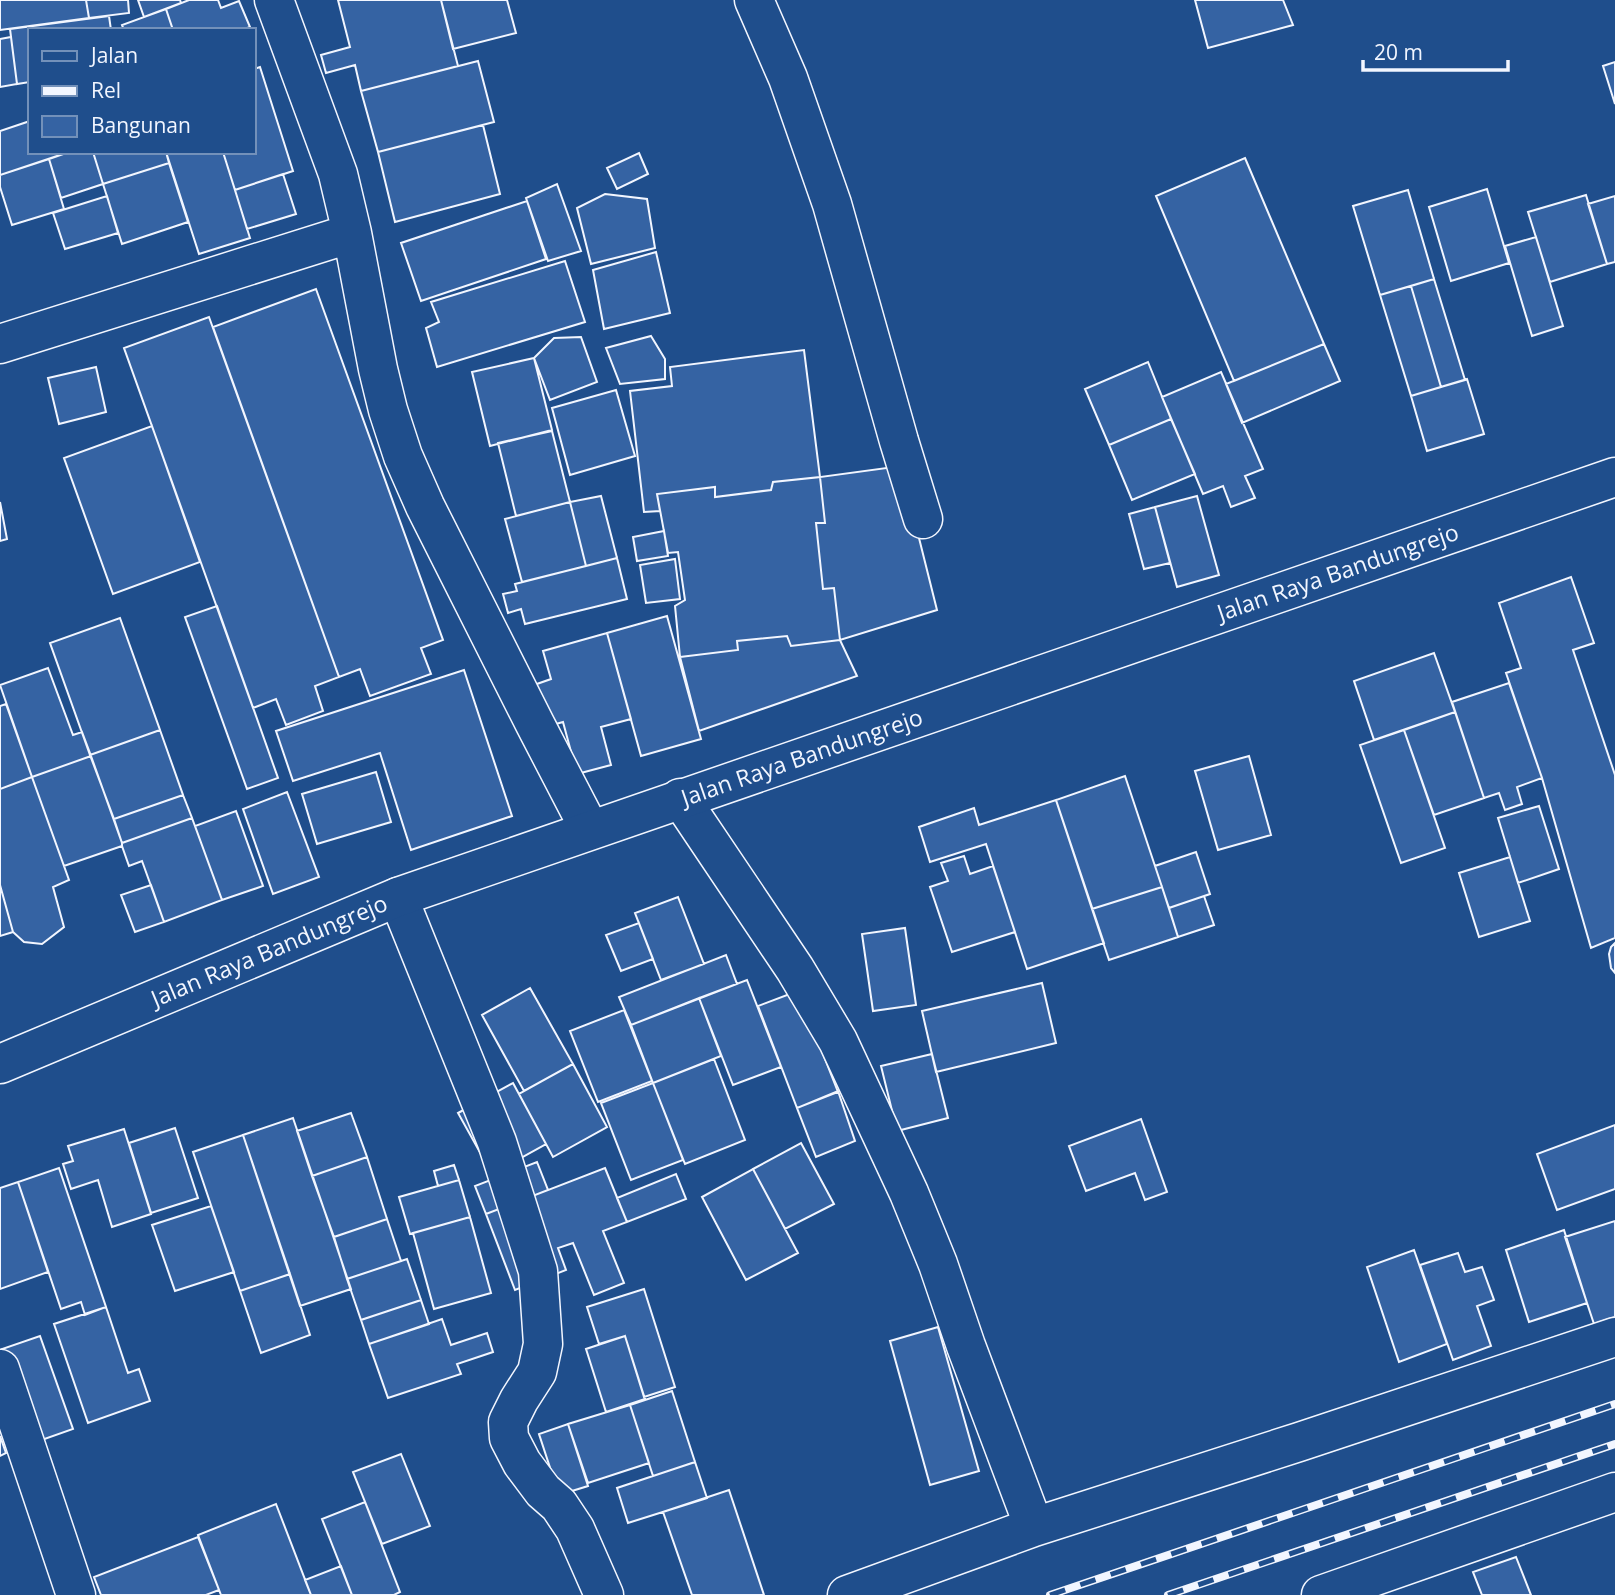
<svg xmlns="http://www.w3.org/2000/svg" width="1615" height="1595" viewBox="0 0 1615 1595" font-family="'Open Sans',sans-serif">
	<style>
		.building { fill: #3563a3; stroke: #f2f6ff; stroke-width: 2 }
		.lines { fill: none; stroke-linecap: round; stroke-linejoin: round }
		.street-casing { stroke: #f2f6ff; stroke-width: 41 }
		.primary-casing { stroke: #f2f6ff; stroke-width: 41 }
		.street { stroke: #1f4e8c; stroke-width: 38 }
		.primary { stroke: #1f4e8c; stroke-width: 38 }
		.rail-casing { stroke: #f2f6ff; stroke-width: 8 }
		.rail { stroke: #1f4e8c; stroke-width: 5; stroke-dasharray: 16; stroke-linecap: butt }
		.labels { text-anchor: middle; stroke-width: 5; stroke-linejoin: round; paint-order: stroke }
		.street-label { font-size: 23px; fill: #f2f6ff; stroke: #1f4e8c }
	</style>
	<rect width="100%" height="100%" fill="#1f4e8c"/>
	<path class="building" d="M 0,0 L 86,0 L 89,18 L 0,30 Z
		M 86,0 L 128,0 L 129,13 L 89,18 Z
		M 138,0 L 180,0 L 181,3 L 144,17 Z
		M 189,0 L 218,0 L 221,8 L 239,1 L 250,27 L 242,30 L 173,30 L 166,9 Z
		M 338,0 L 441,0 L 458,66 L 361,91 L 355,65 L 326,73 L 321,55 L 350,47 Z
		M 441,0 L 507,0 L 516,33 L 453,49 Z
		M 1195,0 L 1283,0 L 1293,25 L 1208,48 Z
		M 166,9 L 173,30 L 124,30 L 122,25 Z
		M 109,16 L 111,30 L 30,30 L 30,82 L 17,84 L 10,29 Z
		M 11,37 L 17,84 L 0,87 L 0,39 Z
		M 478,61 L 494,122 L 378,152 L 361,91 Z
		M 1615,62 L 1615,104 L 1603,66 Z
		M 260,67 L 293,171 L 235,190 L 223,152 L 254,152 L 254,69 Z
		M 30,121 L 30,152 L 69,152 L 0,175 L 0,131 Z
		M 483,125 L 500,194 L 395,222 L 378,152 Z
		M 69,152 L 93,152 L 103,184 L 61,198 L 49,159 Z
		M 93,152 L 166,152 L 169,163 L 103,184 Z
		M 166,152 L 223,152 L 250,238 L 199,254 Z
		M 639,153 L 648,174 L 617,189 L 607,168 Z
		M 1245,158 L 1324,344 L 1234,381 L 1156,196 Z
		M 49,159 L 64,209 L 12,225 L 0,187 L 0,175 Z
		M 169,163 L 188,222 L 122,244 L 103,184 Z
		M 283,174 L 296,214 L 247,229 L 235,190 Z
		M 557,184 L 581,251 L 548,261 L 526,198 Z
		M 1487,189 L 1509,263 L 1451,281 L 1429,207 Z
		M 1408,190 L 1434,279 L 1380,295 L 1353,206 Z
		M 605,194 L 647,199 L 655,248 L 591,264 L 577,208 Z
		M 1586,195 L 1607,264 L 1550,282 L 1528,212 Z
		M 107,196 L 118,233 L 65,249 L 53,213 Z
		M 1615,196 L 1615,262 L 1607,264 L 1588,204 Z
		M 527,201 L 546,259 L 421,301 L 401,243 Z
		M 1536,237 L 1563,326 L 1532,336 L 1505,246 Z
		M 656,252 L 670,313 L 604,329 L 593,270 Z
		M 565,261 L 585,322 L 437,367 L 426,328 L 439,322 L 431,302 Z
		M 1434,279 L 1465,380 L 1441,387 L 1411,286 Z
		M 1411,286 L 1441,387 L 1411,396 L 1380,295 Z
		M 316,289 L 443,640 L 421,648 L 431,674 L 370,696 L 360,669 L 339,677 L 213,327 Z
		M 209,317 L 339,677 L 315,686 L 323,711 L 286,725 L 276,699 L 253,708 L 124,348 Z
		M 651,336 L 665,359 L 665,379 L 620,384 L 606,348 Z
		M 581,337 L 597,382 L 550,400 L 534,358 L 554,338 Z
		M 1324,344 L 1340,381 L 1242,423 L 1226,384 Z
		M 804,350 L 820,477 L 773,482 L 771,490 L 715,497 L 715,487 L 657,494 L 660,511 L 644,512 L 630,391 L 672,386 L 670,367 Z
		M 534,358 L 552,430 L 490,446 L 472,372 Z
		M 1148,362 L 1171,419 L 1109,445 L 1085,389 Z
		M 96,367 L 106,412 L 59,424 L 48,378 Z
		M 1221,372 L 1263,469 L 1245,476 L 1255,498 L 1231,507 L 1223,486 L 1203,494 L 1162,397 Z
		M 1467,379 L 1484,434 L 1427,451 L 1411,396 Z
		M 616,390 L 635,456 L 570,475 L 552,408 Z
		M 1171,419 L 1195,474 L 1132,500 L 1109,445 Z
		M 152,426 L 200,562 L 113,594 L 64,458 Z
		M 552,431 L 570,502 L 516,516 L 498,443 Z
		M 901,466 L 937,610 L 840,640 L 834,588 L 823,589 L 816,523 L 825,523 L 820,477 Z
		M 820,477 L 825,523 L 816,523 L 823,589 L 834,588 L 840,640 L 791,646 L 787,636 L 737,641 L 738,650 L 680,657 L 675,606 L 685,600 L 678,552 L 668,553 L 657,494 L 715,487 L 715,497 L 771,490 L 773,482 Z
		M 601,496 L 617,558 L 586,566 L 570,502 Z
		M 1197,496 L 1219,575 L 1177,587 L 1155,507 Z
		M 0,502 L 7,539 L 0,541 Z
		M 570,502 L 586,566 L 522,582 L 505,519 Z
		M 1155,507 L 1170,563 L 1144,569 L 1129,514 Z
		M 664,531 L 668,556 L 637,561 L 633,537 Z
		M 617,558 L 627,599 L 525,624 L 521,609 L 508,613 L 503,594 L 517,591 L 515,584 Z
		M 675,559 L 680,599 L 646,603 L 640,565 Z
		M 1571,577 L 1594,643 L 1573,650 L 1615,775 L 1615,938 L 1591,948 L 1542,778 L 1506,673 L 1521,668 L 1499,603 Z
		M 217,606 L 278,778 L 247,789 L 185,617 Z
		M 667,616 L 701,739 L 641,756 L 607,633 Z
		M 120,618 L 160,730 L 90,755 L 50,643 Z
		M 607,633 L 631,719 L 601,727 L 611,765 L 577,774 L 563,722 L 545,727 L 534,685 L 551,679 L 543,651 Z
		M 787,636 L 791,646 L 840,640 L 857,676 L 699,731 L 680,657 L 738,650 L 737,641 Z
		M 1434,653 L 1455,712 L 1374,740 L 1354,681 Z
		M 48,668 L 73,735 L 82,732 L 91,756 L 32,777 L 0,685 Z
		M 464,670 L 512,816 L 411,850 L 380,753 L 293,781 L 276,731 Z
		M 1509,683 L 1542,778 L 1517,787 L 1522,804 L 1505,810 L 1499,793 L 1484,798 L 1452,702 Z
		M 6,704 L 32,777 L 0,789 L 0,706 Z
		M 1455,712 L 1484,798 L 1434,815 L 1404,730 Z
		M 160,730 L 183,795 L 114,819 L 90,755 Z
		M 1404,730 L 1445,848 L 1401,863 L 1360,745 Z
		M 91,756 L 122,843 L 122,846 L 64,866 L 32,777 Z
		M 1249,756 L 1271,835 L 1218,850 L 1195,771 Z
		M 376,772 L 391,822 L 317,844 L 302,794 Z
		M 1125,776 L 1162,887 L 1092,909 L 1056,800 Z
		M 32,777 L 69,880 L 53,887 L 64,927 L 42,944 L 24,942 L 13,932 L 0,885 L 0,789 Z
		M 287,792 L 319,877 L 273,894 L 243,809 Z
		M 183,795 L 192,818 L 122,843 L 114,819 Z
		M 1056,800 L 1104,943 L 1027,969 L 986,844 L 930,862 L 919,827 L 974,808 L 979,825 Z
		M 1539,806 L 1559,869 L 1518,883 L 1498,818 Z
		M 236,811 L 263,886 L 222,900 L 195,826 Z
		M 192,818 L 222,900 L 164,922 L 142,861 L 129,866 L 122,846 L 122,843 Z
		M 1196,852 L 1210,894 L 1169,908 L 1155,866 Z
		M 964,856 L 970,874 L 993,866 L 1015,932 L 952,952 L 930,887 L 948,881 L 941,863 Z
		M 1510,857 L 1530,921 L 1479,937 L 1459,873 Z
		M 0,885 L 13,932 L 0,936 Z
		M 151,885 L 164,922 L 135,932 L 121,895 Z
		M 1162,887 L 1178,937 L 1109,960 L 1092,909 Z
		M 1204,896 L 1214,925 L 1178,937 L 1169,908 Z
		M 678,897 L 704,964 L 661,980 L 635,913 Z
		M 639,923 L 653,959 L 621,971 L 606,935 Z
		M 905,928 L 916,1005 L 873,1011 L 862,934 Z
		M 1615,943 L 1615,973 L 1611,968 L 1609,954 L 1611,947 Z
		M 726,955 L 737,984 L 631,1025 L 619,997 Z
		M 747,980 L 781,1067 L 733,1085 L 699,998 Z
		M 1042,983 L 1056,1043 L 936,1072 L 922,1011 Z
		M 530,988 L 573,1064 L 524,1091 L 482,1015 Z
		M 795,992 L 807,1013 L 838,1092 L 797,1108 L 758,1006 Z
		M 699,998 L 721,1056 L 653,1083 L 631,1025 Z
		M 624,1010 L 652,1081 L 598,1102 L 570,1031 Z
		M 932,1054 L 948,1118 L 897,1131 L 881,1066 Z
		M 714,1059 L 745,1140 L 685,1164 L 653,1083 Z
		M 573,1064 L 607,1127 L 553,1157 L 519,1094 Z
		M 513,1083 L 546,1144 L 492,1174 L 458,1113 Z
		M 653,1083 L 683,1160 L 631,1180 L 601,1103 Z
		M 838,1091 L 855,1141 L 816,1157 L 797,1108 Z
		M 351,1113 L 367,1157 L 312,1176 L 297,1131 Z
		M 293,1118 L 351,1289 L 300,1306 L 243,1135 Z
		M 1141,1119 L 1167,1192 L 1145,1200 L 1135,1173 L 1086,1191 L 1069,1146 Z
		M 1615,1125 L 1615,1189 L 1557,1210 L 1537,1154 Z
		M 175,1128 L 198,1198 L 151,1213 L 129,1143 Z
		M 124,1129 L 151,1214 L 112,1227 L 98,1180 L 71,1189 L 63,1164 L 73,1161 L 68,1146 Z
		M 243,1135 L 290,1274 L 240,1291 L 193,1152 Z
		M 801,1143 L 834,1204 L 785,1229 L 753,1169 Z
		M 367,1157 L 387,1219 L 334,1237 L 312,1176 Z
		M 537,1162 L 548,1190 L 486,1214 L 475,1186 Z
		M 454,1165 L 459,1180 L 438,1186 L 434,1171 Z
		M 59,1168 L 106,1307 L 85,1315 L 81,1302 L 61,1309 L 18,1182 Z
		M 605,1168 L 627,1222 L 603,1231 L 624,1283 L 594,1295 L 573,1243 L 558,1248 L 566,1270 L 515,1290 L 486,1214 Z
		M 753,1169 L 798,1253 L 746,1280 L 702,1197 Z
		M 676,1174 L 686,1199 L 627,1222 L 617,1198 Z
		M 459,1180 L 470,1217 L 410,1234 L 399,1197 Z
		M 18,1182 L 48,1272 L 0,1289 L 0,1188 Z
		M 211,1206 L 234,1272 L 175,1291 L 152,1225 Z
		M 470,1217 L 491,1293 L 434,1309 L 413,1233 Z
		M 387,1219 L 401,1261 L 347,1279 L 334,1237 Z
		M 1615,1221 L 1615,1317 L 1594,1324 L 1565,1237 Z
		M 1564,1230 L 1587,1303 L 1529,1322 L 1506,1250 Z
		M 1414,1250 L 1447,1344 L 1399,1362 L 1367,1267 Z
		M 1458,1253 L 1465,1272 L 1482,1267 L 1494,1300 L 1477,1306 L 1491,1346 L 1453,1360 L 1420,1265 Z
		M 407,1259 L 421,1300 L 361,1320 L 347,1279 Z
		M 290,1274 L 310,1335 L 261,1353 L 240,1291 Z
		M 644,1289 L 675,1387 L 644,1397 L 625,1336 L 599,1344 L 587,1307 Z
		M 421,1300 L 429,1324 L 369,1344 L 361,1320 Z
		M 106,1307 L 128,1373 L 139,1369 L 150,1401 L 88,1423 L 54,1324 Z
		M 442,1319 L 451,1345 L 487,1333 L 493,1352 L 457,1364 L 461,1374 L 388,1398 L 369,1344 Z
		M 938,1327 L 979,1471 L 930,1485 L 890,1341 Z
		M 40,1336 L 73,1429 L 36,1442 L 2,1349 Z
		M 625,1336 L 645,1399 L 606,1412 L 586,1349 Z
		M 672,1391 L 695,1462 L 653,1476 L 630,1405 Z
		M 630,1405 L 649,1463 L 588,1483 L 568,1424 Z
		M 568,1424 L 588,1486 L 559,1495 L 539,1434 Z
		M 0,1436 L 6,1453 L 0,1456 Z
		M 401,1454 L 430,1526 L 382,1544 L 353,1472 Z
		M 695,1462 L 707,1498 L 628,1523 L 617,1488 Z
		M 729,1490 L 764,1595 L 692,1595 L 663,1512 Z
		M 365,1502 L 400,1592 L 394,1595 L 352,1595 L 322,1519 Z
		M 276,1504 L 311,1595 L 221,1595 L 198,1535 Z
		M 198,1537 L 219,1590 L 206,1595 L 101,1595 L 94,1577 Z
		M 1516,1557 L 1531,1595 L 1482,1595 L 1473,1572 Z
		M 341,1566 L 352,1595 L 311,1595 L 305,1580 Z"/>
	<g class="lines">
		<defs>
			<path id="street" d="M 274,0 L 338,174 L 352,233 L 378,369 L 388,410 L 403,456 L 425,506 L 535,724 L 590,830
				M 754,0 L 788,78 L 832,204 L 899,441 L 923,519
				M 0,344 L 352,233
				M 680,798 L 795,969 L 838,1041 L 909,1193 L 938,1264 L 966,1346 L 1034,1527
				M 398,897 L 497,1142 L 538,1271 L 543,1344 L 537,1372 L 519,1400 L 508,1422 L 509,1438 L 522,1463 L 543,1491 L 559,1505 L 575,1529 L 604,1595
				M 0,1369 L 76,1595
				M 847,1595 L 1034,1527 L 1299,1442 L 1615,1337
				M 1321,1595 L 1615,1492"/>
			<g id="primary">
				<path id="s1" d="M 0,1064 L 398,897 L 1615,477"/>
			</g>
		</defs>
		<use href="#street" class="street-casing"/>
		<use href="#primary" class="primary-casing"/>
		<use href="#street" class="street"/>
		<use href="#primary" class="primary"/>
		<defs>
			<path id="rail" d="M 1050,1595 L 1615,1404
				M 1168,1595 L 1615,1444"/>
		</defs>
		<use href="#rail" class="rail-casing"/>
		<use href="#rail" class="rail"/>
	</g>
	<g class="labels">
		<g class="street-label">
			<text dy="8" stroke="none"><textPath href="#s1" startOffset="1426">Jalan Raya Bandungrejo</textPath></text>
			<text dy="8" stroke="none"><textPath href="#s1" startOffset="859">Jalan Raya Bandungrejo</textPath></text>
			<text dy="8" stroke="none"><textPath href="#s1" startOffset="292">Jalan Raya Bandungrejo</textPath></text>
		</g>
	</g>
	<rect x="28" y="28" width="228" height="126" fill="#1f4e8c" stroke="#7391ba" stroke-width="2"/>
	<rect x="42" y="51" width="35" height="10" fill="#1f4e8c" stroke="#7391ba" stroke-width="2"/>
	<text x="91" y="63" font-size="21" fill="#f2f6ff">Jalan</text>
	<rect x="42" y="86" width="35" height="10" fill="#f2f6ff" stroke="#7391ba" stroke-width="2"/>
	<text x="91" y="98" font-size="21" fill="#f2f6ff">Rel</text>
	<rect x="42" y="116" width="35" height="21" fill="#3563a3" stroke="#7391ba" stroke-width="2"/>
	<text x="91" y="133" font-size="21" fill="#f2f6ff">Bangunan</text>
	<path d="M1363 60v10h145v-10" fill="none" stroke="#f2f6ff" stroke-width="3.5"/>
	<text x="1374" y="60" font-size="21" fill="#f2f6ff" stroke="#1f4e8c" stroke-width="5" paint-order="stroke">20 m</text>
</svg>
